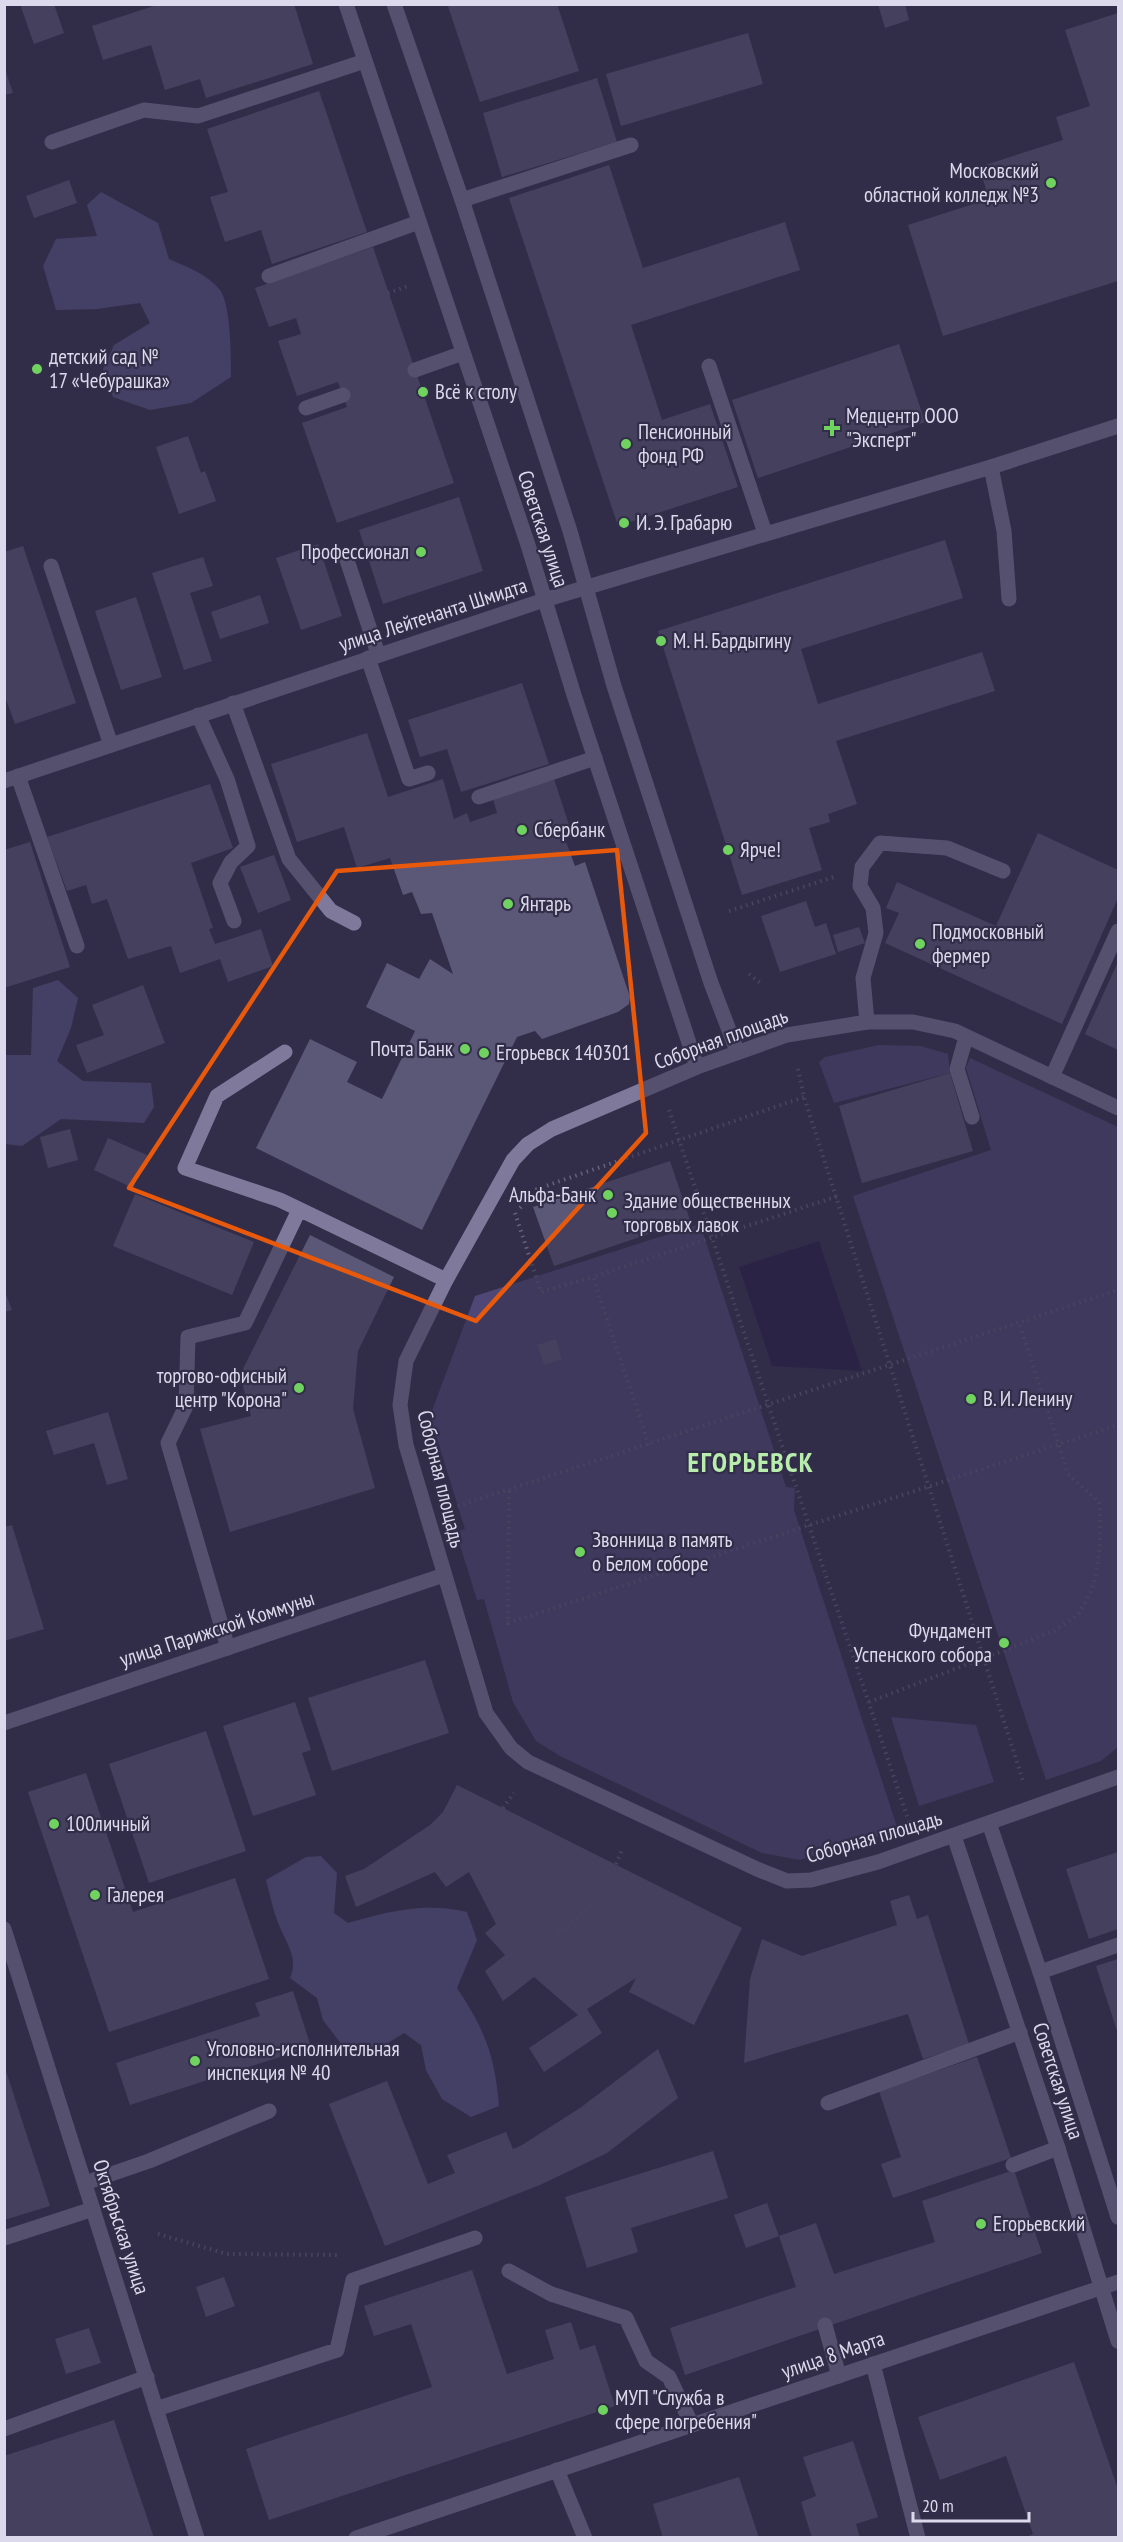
<svg xmlns="http://www.w3.org/2000/svg" width="1123" height="2542" viewBox="0 0 1123 2542" font-family="'PT Sans Narrow',sans-serif">
	<style>
		.green { fill: #4f4775 }
		.forest { fill: #5c5486 }
		.water { fill: #231844 }
		.building { fill: #5b5776 }
		.lines { fill: none; stroke-linecap: round; stroke-linejoin: round }
		.path { stroke: #65617a; stroke-width: 4; stroke-dasharray: 1.5 4.5; stroke-linecap: butt }
		.service { stroke: #7f7a9b; stroke-width: 15 }
		.minor { stroke: #7f7a9b; stroke-width: 15 }
		.tertiary { stroke: #7f7a9b; stroke-width: 15 }
		.secondary { stroke: #7f7a9b; stroke-width: 15 }
		.marked { fill: none; stroke: #e8590c; stroke-width: 4.5; stroke-linejoin: round }
		.poi-dot { fill: #70d35f; stroke: #322d49; stroke-width: 2 }
		.labels { text-anchor: middle; stroke-width: 4.5; stroke-linejoin: round; paint-order: stroke }
		.poi-label { font-size: 21px; fill: #dbd9eb; stroke: #322d49; text-anchor: start }
		.street-label { font-size: 21px; fill: #dbd9eb; stroke: #322d49 }
		.district-label { font-size: 27px; font-weight: bold; letter-spacing: 1.5px; fill: #b8edae; stroke: #322d49 }
	</style>
	<rect width="100%" height="100%" fill="#322d49"/>
	<path class="green" d="M 879,1045 L 921,1046 L 948,1054 L 950,1073 L 834,1103 L 819,1062 L 825,1057 Z
		M 970,1058 L 1118,1127 L 1118,1747 L 1101,1761 L 1046,1780 L 853,1196 L 991,1150 L 966,1068 Z
		M 700,1224 L 786,1487 L 795,1488 L 794,1510 L 898,1830 L 800,1860 L 762,1853 L 560,1756 L 536,1741 L 513,1702 L 484,1599 L 477,1600 L 456,1532 L 465,1529 L 430,1416 L 475,1296 Z
		M 891,1717 L 976,1725 L 994,1782 L 919,1806 Z"/>
	<path class="forest" d="M 101,192 L 158,223 L 169,259 C 187,267 207,274 220,290 C 231,305 231,357 231,377 L 191,403 L 150,410 L 113,397 L 103,369 L 114,345 L 150,323 L 140,303 L 97,309 L 56,310 L 43,266 L 56,239 L 97,236 L 87,205 Z
		M 58,980 L 78,998 L 71,1028 L 57,1061 L 83,1081 L 151,1083 L 154,1107 L 144,1123 L 61,1119 L 22,1146 L 5,1144 L 5,1055 L 31,1055 L 33,988 Z
		M 321,1856 L 337,1873 L 334,1913 L 348,1923 C 389,1911 425,1902 467,1912 L 477,1940 L 457,1988 C 485,2030 495,2056 499,2106 L 471,2117 L 442,2099 L 426,2070 L 421,2045 L 404,2033 L 372,2053 L 342,2045 L 323,2020 L 317,1998 L 290,1978 C 299,1958 286,1943 279,1925 C 273,1911 270,1894 266,1880 L 306,1857 Z"/>
	<path class="water" d="M 819,1241 L 862,1371 L 772,1366 L 739,1267 Z"/>
	<path class="building" d="M 20,4 L 54,4 L 64,33 L 34,44 Z
		M 160,4 L 294,4 L 313,64 L 206,98 L 200,79 L 165,90 L 151,45 L 103,60 L 92,26 Z
		M 454,4 L 557,4 L 579,71 L 480,102 L 448,6 Z
		M 878,4 L 905,4 L 909,20 L 885,28 Z
		M 1118,13 L 1118,281 L 943,336 L 908,225 L 989,199 L 979,167 L 1063,140 L 1056,117 L 1090,106 L 1065,30 Z
		M 748,33 L 763,84 L 621,126 L 606,74 Z
		M 4,66 L 13,93 L 4,95 Z
		M 597,78 L 617,142 L 502,177 L 483,113 Z
		M 319,91 L 367,232 L 272,264 L 261,230 L 225,242 L 210,197 L 228,192 L 207,129 Z
		M 609,165 L 643,268 L 785,222 L 800,270 L 631,325 L 662,420 L 710,404 L 738,487 L 618,526 L 509,198 Z
		M 69,180 L 77,203 L 34,218 L 26,196 Z
		M 373,247 L 454,483 L 337,523 L 302,423 L 347,407 L 338,382 L 297,396 L 278,341 L 301,334 L 296,318 L 269,327 L 255,288 Z
		M 899,344 L 925,422 L 758,478 L 732,400 Z
		M 188,436 L 201,473 L 205,471 L 216,501 L 179,514 L 156,447 Z
		M 459,497 L 483,571 L 383,604 L 359,530 Z
		M 945,540 L 963,598 L 801,649 L 818,704 L 982,652 L 995,691 L 836,741 L 857,804 L 828,814 L 830,822 L 809,828 L 822,870 L 742,895 L 658,631 Z
		M 318,544 L 342,616 L 301,630 L 276,558 Z
		M 23,546 L 76,703 L 15,724 L 4,694 L 4,552 Z
		M 203,557 L 213,586 L 190,593 L 212,661 L 184,670 L 152,573 Z
		M 260,595 L 269,623 L 220,639 L 211,612 Z
		M 136,597 L 162,677 L 121,690 L 95,611 Z
		M 522,683 L 549,764 L 461,792 L 447,749 L 420,757 L 408,720 Z
		M 367,733 L 388,797 L 443,779 L 454,819 L 467,813 L 470,822 L 497,813 L 493,799 L 554,779 L 573,837 L 565,839 L 575,866 L 585,862 L 630,997 L 629,1004 L 618,1012 L 542,1039 L 535,1031 L 517,1037 L 422,1230 L 256,1148 L 310,1039 L 357,1062 L 347,1082 L 382,1099 L 415,1031 L 366,1007 L 387,963 L 419,979 L 430,959 L 453,974 L 432,913 L 421,914 L 412,892 L 403,895 L 390,858 L 357,868 L 344,827 L 297,842 L 271,764 Z
		M 210,784 L 233,848 L 191,863 L 213,928 L 209,929 L 215,944 L 261,929 L 273,966 L 228,982 L 220,959 L 180,973 L 171,946 L 128,959 L 107,899 L 92,904 L 86,885 L 67,891 L 47,837 Z
		M 1038,833 L 1118,870 L 1118,898 L 1062,1024 L 885,943 L 899,913 L 886,908 L 897,882 L 996,926 Z
		M 30,842 L 70,967 L 4,988 L 4,850 Z
		M 274,855 L 291,900 L 258,913 L 240,867 Z
		M 806,901 L 815,927 L 826,923 L 836,954 L 780,972 L 761,916 Z
		M 859,927 L 865,943 L 838,952 L 833,935 Z
		M 1118,962 L 1118,1050 L 1085,1034 Z
		M 143,985 L 165,1043 L 87,1073 L 76,1045 L 104,1035 L 92,1005 Z
		M 950,1073 L 973,1151 L 862,1183 L 839,1106 Z
		M 70,1129 L 78,1160 L 48,1168 L 40,1137 Z
		M 108,1138 L 147,1155 L 133,1188 L 94,1170 Z
		M 670,1161 L 690,1220 L 554,1266 L 533,1207 Z
		M 135,1194 L 254,1242 L 232,1295 L 113,1246 Z
		M 310,1235 L 394,1277 L 358,1351 L 353,1409 L 375,1488 L 230,1532 L 200,1429 L 251,1416 L 240,1375 Z
		M 4,1289 L 12,1310 L 4,1312 Z
		M 556,1339 L 562,1359 L 544,1365 L 537,1345 Z
		M 108,1412 L 128,1479 L 107,1485 L 94,1443 L 54,1455 L 46,1431 Z
		M 12,1525 L 44,1629 L 4,1641 L 4,1527 Z
		M 425,1660 L 449,1733 L 332,1771 L 308,1698 Z
		M 295,1702 L 311,1750 L 302,1753 L 316,1795 L 253,1816 L 223,1726 Z
		M 206,1731 L 246,1851 L 149,1883 L 109,1764 Z
		M 86,1773 L 133,1912 L 235,1878 L 269,1979 L 109,2032 L 28,1792 Z
		M 457,1785 L 742,1928 L 694,2025 L 629,1992 L 636,1978 L 587,2009 L 602,2033 L 544,2072 L 529,2048 L 578,2015 L 534,1977 L 503,2001 L 485,1971 L 505,1955 L 485,1933 L 496,1924 L 469,1872 L 446,1887 L 435,1872 L 356,1907 L 345,1876 L 364,1869 L 430,1825 L 443,1812 Z
		M 1118,1852 L 1118,1929 L 1089,1939 L 1066,1869 Z
		M 909,1895 L 917,1919 L 928,1915 L 969,2044 L 923,2059 L 908,2014 L 744,2063 L 750,1979 L 762,1939 L 802,1956 L 897,1925 L 890,1901 Z
		M 1118,1959 L 1118,2034 L 1096,1966 Z
		M 293,1991 L 311,2047 L 130,2105 L 116,2063 L 260,2016 L 255,2003 Z
		M 658,2049 L 678,2098 L 607,2153 L 540,2185 L 385,2246 L 329,2104 L 387,2081 L 428,2184 L 455,2173 L 447,2155 L 506,2132 L 513,2149 L 522,2145 L 580,2108 Z
		M 977,2057 L 1011,2158 L 893,2198 L 881,2164 L 901,2157 L 879,2091 Z
		M 4,2065 L 50,2206 L 4,2220 Z
		M 713,2151 L 728,2198 L 631,2228 L 638,2252 L 587,2268 L 565,2197 Z
		M 1014,2170 L 1042,2253 L 685,2375 L 670,2328 L 796,2287 L 779,2236 L 746,2248 L 734,2215 L 767,2203 L 779,2236 L 816,2223 L 834,2274 L 935,2242 L 922,2201 Z
		M 472,2270 L 507,2374 L 554,2359 L 545,2330 L 571,2322 L 580,2350 L 595,2345 L 615,2406 L 269,2520 L 246,2449 L 432,2387 L 411,2324 L 374,2336 L 364,2306 Z
		M 224,2277 L 235,2306 L 206,2317 L 196,2287 Z
		M 89,2328 L 101,2363 L 66,2374 L 55,2339 Z
		M 1074,2362 L 1118,2489 L 1118,2538 L 1024,2538 L 1033,2534 L 1006,2456 L 940,2480 L 918,2417 Z
		M 114,2420 L 154,2538 L 4,2538 L 4,2456 Z
		M 853,2441 L 878,2517 L 856,2524 L 860,2538 L 812,2538 L 801,2502 L 816,2496 L 803,2457 Z
		M 739,2477 L 759,2538 L 663,2538 L 653,2504 Z"/>
	<g class="lines">
		<path class="path" d="M 388,293 L 408,286
			M 729,911 L 834,877
			M 749,974 L 763,985
			M 798,1069 L 804,1097 L 1023,1781
			M 669,1110 L 909,1822
			M 520,1208 L 537,1189 L 804,1097
			M 515,1213 L 541,1292 L 593,1277
			M 649,1445 L 593,1277 L 838,1196
			M 509,1491 L 508,1623 L 1118,1425
			M 452,1508 L 1118,1290
			M 869,1702 L 1054,1631 C 1062,1625 1075,1619 1080,1611 C 1101,1583 1102,1535 1099,1502 L 1068,1474 L 1019,1322
			M 503,1808 L 514,1793
			M 616,1864 L 623,1848
			M 558,1934 L 591,1905
			M 158,2234 L 227,2254 L 340,2255"/>
		<path class="service" d="M 52,142 L 144,110 L 198,116 L 365,61
			M 462,200 L 631,145
			M 269,276 L 419,222
			M 709,366 L 765,533
			M 415,370 L 463,353
			M 306,408 L 343,395
			M 991,467 L 1004,531 L 1009,599
			M 346,557 L 378,654
			M 51,566 L 111,745
			M 368,658 L 409,779 L 428,773
			M 233,703 L 289,859 L 331,911 L 354,923
			M 198,715 L 227,779 L 248,846 L 231,862 L 220,883 L 234,921
			M 18,776 L 77,946
			M 479,797 L 595,758
			M 867,1022 L 863,978 L 876,933 L 873,908 L 860,886 L 862,867 L 880,843 L 947,848 L 1003,871
			M 966,1037 L 957,1069 L 972,1117
			M 285,1052 L 217,1096 L 185,1168 L 280,1200 L 446,1280
			M 1052,1077 L 1118,931
			M 228,1648 L 168,1443 L 186,1406 L 188,1337 L 245,1323 L 299,1210
			M 1040,1972 L 1118,1945
			M 828,2103 L 1020,2032
			M 1013,2165 L 1058,2148
			M 85,2183 L 149,2161 L 269,2111
			M 4,2238 L 93,2209
			M 509,2271 L 551,2294 L 626,2318 L 646,2361 L 669,2377 L 692,2425
			M 825,2325 L 839,2376
			M 873,2364 L 918,2538
			M 156,2409 L 337,2350 L 353,2280 L 475,2238
			M 4,2429 L 147,2377
			M 557,2470 L 585,2538"/>
		<path class="minor" d="M 4,781 L 544,600 L 991,467 L 1118,426
			M 4,1723 L 444,1575
			M 356,2538 L 1118,2282"/>
		<path class="tertiary" d="M 4,1929 L 197,2538"/>
		<path class="secondary" d="M 346,4 L 528,545 L 574,695 L 697,1067
			M 394,4 L 462,200 L 570,531 L 614,686 L 711,983 L 737,1051
			M 1118,1108 L 955,1031 L 913,1022 L 867,1022 L 787,1035 L 697,1067 L 552,1129 L 528,1144 L 513,1160 L 446,1280 L 406,1361 L 400,1405 L 406,1445 L 486,1713 L 511,1748 L 528,1762 L 757,1869 L 787,1881 L 811,1880 L 878,1862 L 1118,1777
			M 989,1823 L 1040,1972 L 1118,2217
			M 954,1836 L 1058,2148 L 1118,2341"/>
	</g>
	<path d="M0 0H1123V2542H0ZM 617,850 L 646,1133 L 476,1321 L 129,1188 L 337,871 Z" fill="#322d49" fill-opacity=".55" fill-rule="evenodd"/>
	<path class="marked" d="M 617,850 L 646,1133 L 476,1321 L 129,1188 L 337,871 Z"/>
	<g class="poi-dot">
		<circle cx="1051" cy="183" r="6"/>
		<circle cx="37" cy="369" r="6"/>
		<circle cx="423" cy="392" r="6"/>
		<path d="M829 419h6v6h6v6h-6v6h-6v-6h-6v-6h6z"/>
		<circle cx="626" cy="444" r="6"/>
		<circle cx="624" cy="523" r="6"/>
		<circle cx="421" cy="552" r="6"/>
		<circle cx="661" cy="641" r="6"/>
		<circle cx="522" cy="830" r="6"/>
		<circle cx="728" cy="850" r="6"/>
		<circle cx="508" cy="904" r="6"/>
		<circle cx="920" cy="944" r="6"/>
		<circle cx="465" cy="1049" r="6"/>
		<circle cx="484" cy="1053" r="6"/>
		<circle cx="608" cy="1195" r="6"/>
		<circle cx="612" cy="1213" r="6"/>
		<circle cx="299" cy="1388" r="6"/>
		<circle cx="971" cy="1399" r="6"/>
		<circle cx="580" cy="1552" r="6"/>
		<circle cx="1004" cy="1643" r="6"/>
		<circle cx="54" cy="1824" r="6"/>
		<circle cx="95" cy="1895" r="6"/>
		<circle cx="195" cy="2061" r="6"/>
		<circle cx="981" cy="2224" r="6"/>
		<circle cx="603" cy="2410" r="6"/>
	</g>
	<g class="labels">
		<g class="poi-label">
			<text x="1039" y="178" text-anchor="end">Московский<tspan x="1039" dy="24">областной колледж №3</tspan></text>
			<text x="49" y="364">детский сад №<tspan x="49" dy="24">17 «Чебурашка»</tspan></text>
			<text x="435" y="399">Всё к столу</text>
			<text x="846" y="423">Медцентр ООО<tspan x="846" dy="24">"Эксперт"</tspan></text>
			<text x="638" y="439">Пенсионный<tspan x="638" dy="24">фонд РФ</tspan></text>
			<text x="636" y="530">И. Э. Грабарю</text>
			<text x="409" y="559" text-anchor="end">Профессионал</text>
			<text x="673" y="648">М. Н. Бардыгину</text>
			<text x="534" y="837">Сбербанк</text>
			<text x="740" y="857">Ярче!</text>
			<text x="520" y="911">Янтарь</text>
			<text x="932" y="939">Подмосковный<tspan x="932" dy="24">фермер</tspan></text>
			<text x="453" y="1056" text-anchor="end">Почта Банк</text>
			<text x="496" y="1060">Егорьевск 140301</text>
			<text x="596" y="1202" text-anchor="end">Альфа-Банк</text>
			<text x="624" y="1208">Здание общественных<tspan x="624" dy="24">торговых лавок</tspan></text>
			<text x="287" y="1383" text-anchor="end">торгово-офисный<tspan x="287" dy="24">центр "Корона"</tspan></text>
			<text x="983" y="1406">В. И. Ленину</text>
			<text x="592" y="1547">Звонница в память<tspan x="592" dy="24">о Белом соборе</tspan></text>
			<text x="992" y="1638" text-anchor="end">Фундамент<tspan x="992" dy="24">Успенского собора</tspan></text>
			<text x="66" y="1831">100личный</text>
			<text x="107" y="1902">Галерея</text>
			<text x="207" y="2056">Уголовно-исполнительная<tspan x="207" dy="24">инспекция № 40</tspan></text>
			<text x="993" y="2231">Егорьевский</text>
			<text x="615" y="2405">МУП "Служба в<tspan x="615" dy="24">сфере погребения"</tspan></text>
		</g>
		<g class="street-label">
			<text transform="translate(543 529) rotate(72)" y="7">Советская улица</text>
			<text transform="translate(433 615) rotate(-18)" y="7">улица Лейтенанта Шмидта</text>
			<text transform="translate(721 1039) rotate(-20)" y="7">Соборная площадь</text>
			<text transform="translate(441 1479) rotate(76)" y="7">Соборная площадь</text>
			<text transform="translate(217 1629) rotate(-18)" y="7">улица Парижской Коммуны</text>
			<text transform="translate(874 1837) rotate(-16)" y="7">Соборная площадь</text>
			<text transform="translate(1058 2081) rotate(72)" y="7">Советская улица</text>
			<text transform="translate(121 2227) rotate(72)" y="7">Октябрьская улица</text>
			<text transform="translate(833 2355) rotate(-19)" y="7">улица 8 Марта</text>
		</g>
		<g class="district-label">
			<text x="751" y="1472">ЕГОРЬЕВСК</text>
		</g>
	</g>
	<rect width="1123" height="2542" fill="none" stroke="#dbd9eb" stroke-width="12"/>
	<path d="M913 2512v9h116v-9" fill="none" stroke="#dbd9eb" stroke-width="3"/>
	<text x="922" y="2512" font-size="18" fill="#dbd9eb" stroke="#322d49" stroke-width="4.5" paint-order="stroke">20 m</text>
</svg>
